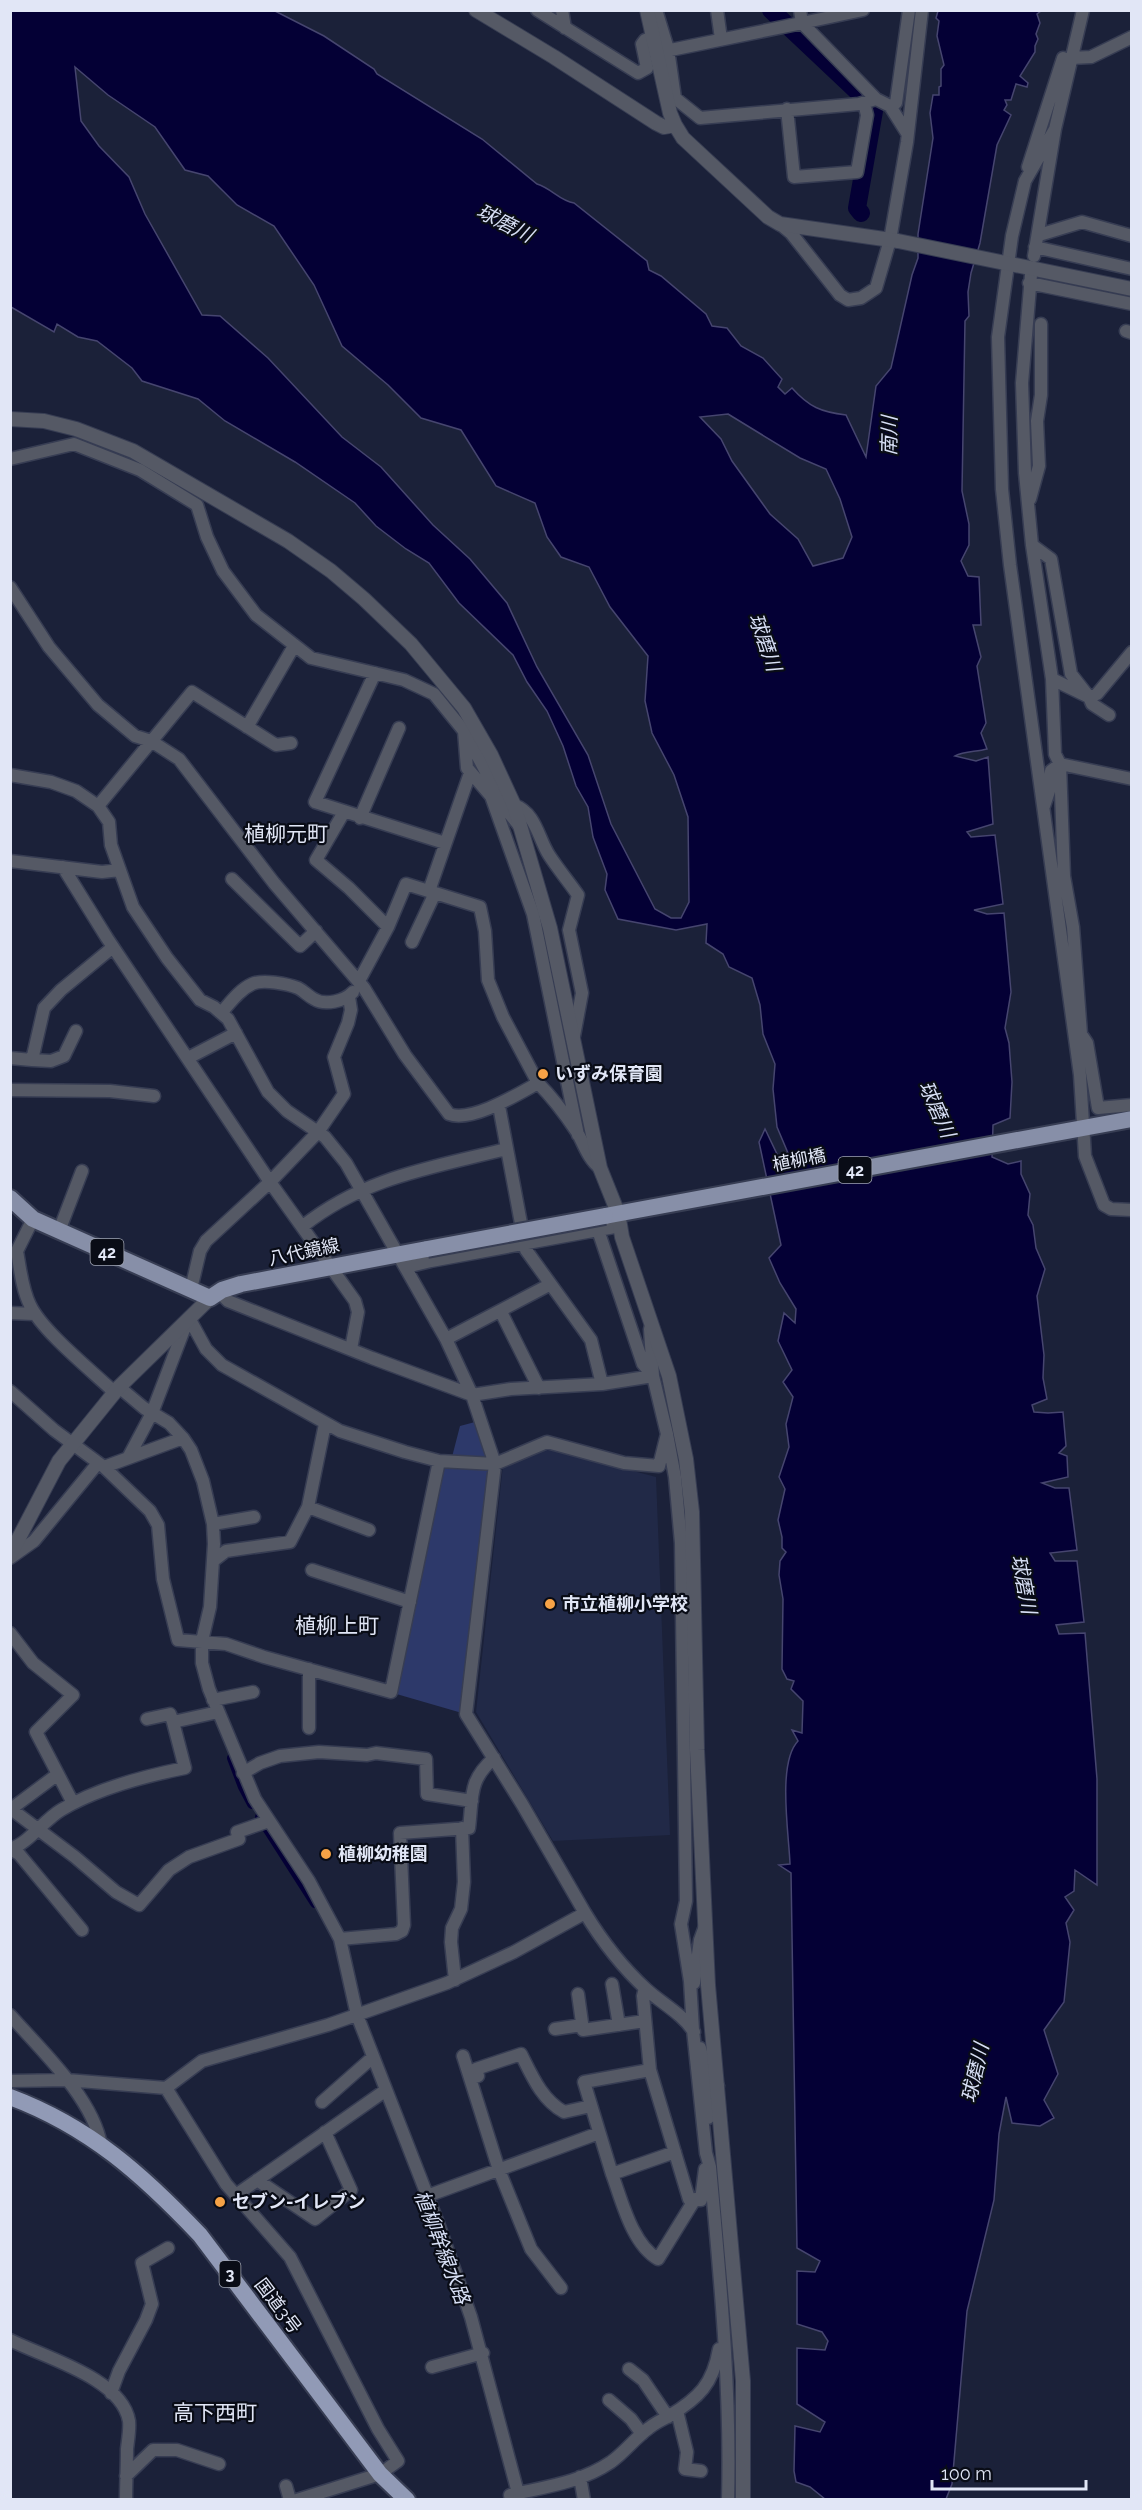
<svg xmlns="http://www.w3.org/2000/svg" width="1142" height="2510" viewBox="0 0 1142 2510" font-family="Raleway,'Noto Sans JP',sans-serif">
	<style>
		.built { fill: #212947 }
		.green { fill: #2d396a }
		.water { fill: #040035; stroke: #46456f; stroke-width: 1.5; fill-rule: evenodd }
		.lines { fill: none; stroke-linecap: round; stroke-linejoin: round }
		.canal { stroke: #040035; stroke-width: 10 }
		.river { stroke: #040035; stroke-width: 18 }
		.minor-casing { stroke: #373d53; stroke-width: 15 }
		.tertiary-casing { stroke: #373d53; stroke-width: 16 }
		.primary-casing { stroke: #373d53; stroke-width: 20 }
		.trunk-casing { stroke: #373d53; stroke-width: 20 }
		.minor { stroke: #555965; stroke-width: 12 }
		.tertiary { stroke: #555965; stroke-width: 14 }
		.primary { stroke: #878fa8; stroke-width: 16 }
		.trunk { stroke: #919ab6; stroke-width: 16 }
		.primary-bridge-casing { stroke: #373d53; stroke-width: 20; stroke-linecap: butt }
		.primary-bridge { stroke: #878fa8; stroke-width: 16 }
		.poi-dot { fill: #f6a246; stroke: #090c16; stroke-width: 2 }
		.labels { text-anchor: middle; stroke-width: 4.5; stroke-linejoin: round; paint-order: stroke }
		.shield { fill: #090c16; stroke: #a0a5b3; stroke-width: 1.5 }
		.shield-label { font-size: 16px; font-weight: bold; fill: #e1e6f6 }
		.poi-label { font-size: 18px; font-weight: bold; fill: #e1e6f6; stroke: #090c16; text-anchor: start }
		.street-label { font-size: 18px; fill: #e1e6f6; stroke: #090c16 }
		.water-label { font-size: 20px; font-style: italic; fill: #d7dff5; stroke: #090c16 }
		.quarter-label { font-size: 21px; fill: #e1e6f6; stroke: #090c16 }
	</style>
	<rect width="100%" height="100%" fill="#1b2139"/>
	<path class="built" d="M 546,1448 L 656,1477 L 670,1835 L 553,1841 L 476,1712 L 503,1465 Z"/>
	<path class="green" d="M 475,1422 L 489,1469 L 462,1713 L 393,1693 L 440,1464 L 452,1457 L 460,1426 Z"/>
	<path class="water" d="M 10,11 L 275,11 L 324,36 L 374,69 L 377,74 L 482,139 L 537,184 C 551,188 560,201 574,203 L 647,261 L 649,270 L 661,276 L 706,314 L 712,326 L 727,328 L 741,346 L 763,358 L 782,379 L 778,387 L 785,394 L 792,388 C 809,407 821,412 846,415 L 866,457 L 876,386 L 891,368 L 912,275 L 918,258 L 918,234 L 933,138 L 930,113 L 933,95 L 939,95 L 939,87 L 941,86 L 941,69 L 944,65 L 937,36 L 939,21 L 936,18 L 938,11 L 1041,11 L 1037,14 L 1040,23 L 1036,34 L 1038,39 L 1035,46 L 1035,52 L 1020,76 L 1028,83 L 1027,87 L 1016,84 L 1011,100 L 1005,100 L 1007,105 L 1004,110 L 1011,115 L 997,145 L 980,243 L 971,273 L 968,292 L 969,316 L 965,321 L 962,491 L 969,524 L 969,545 L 961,561 L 968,576 L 979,577 L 981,625 L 973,625 L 981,657 L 977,666 L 986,723 L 981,733 L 987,749 C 976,752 964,751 955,756 L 976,761 L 988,757 L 993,824 L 967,832 L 971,837 L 995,835 L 1003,904 L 974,910 L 987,914 L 1004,913 L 1011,992 L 1005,1028 L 1009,1043 L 1012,1082 L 1010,1118 L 993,1125 L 992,1157 L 1008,1164 L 1021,1161 L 1021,1174 L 1030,1194 L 1028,1215 L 1033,1225 L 1036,1248 L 1045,1269 L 1037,1296 L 1044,1355 L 1043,1378 L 1047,1399 L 1032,1405 L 1034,1412 L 1048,1413 L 1063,1412 L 1066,1446 L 1059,1453 L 1067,1456 L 1068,1477 L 1042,1483 L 1055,1488 L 1069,1488 L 1077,1550 L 1050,1553 L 1055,1561 L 1077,1561 L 1084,1622 L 1056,1625 L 1059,1634 L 1085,1633 L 1097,1779 L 1097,1885 L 1075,1870 L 1074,1891 L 1065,1897 L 1074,1910 L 1066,1923 L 1070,1942 L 1064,2002 L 1044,2030 L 1058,2074 L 1044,2100 L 1054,2118 L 1040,2126 L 1012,2123 L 1006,2097 L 999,2134 L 994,2200 L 967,2311 L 952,2484 L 946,2499 L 825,2499 L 810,2487 L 796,2482 L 794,2471 L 795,2426 L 820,2432 L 825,2422 L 797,2404 L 797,2348 L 825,2350 L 828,2341 L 822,2332 L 797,2324 L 797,2271 L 815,2272 L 820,2261 L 797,2248 L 791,1873 L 779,1865 L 790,1864 C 789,1834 777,1763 798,1741 L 792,1730 L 802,1733 L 803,1701 L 791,1689 L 794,1681 L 787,1679 L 782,1669 L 783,1599 L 779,1575 L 780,1561 L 786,1552 L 782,1548 L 782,1537 L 778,1520 L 785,1489 L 779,1477 L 789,1447 L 786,1424 L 793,1397 L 783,1382 L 792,1370 L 778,1341 L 784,1313 L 795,1323 L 796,1309 L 780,1283 L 769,1258 L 781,1245 L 759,1142 L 765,1129 L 778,1156 L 788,1153 L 777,1127 L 773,1089 L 775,1064 L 763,1034 L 760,1005 L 752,978 L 729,967 L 723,954 L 706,943 L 707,924 L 676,930 L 618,919 L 605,890 L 607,874 L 593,837 L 588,807 L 576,786 L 563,746 L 547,711 L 527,682 L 513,655 L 459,603 L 429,563 L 406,549 L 376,526 L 355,503 L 295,462 L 225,421 L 198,399 L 142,381 L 132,368 L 97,341 L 78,337 L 57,324 L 54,332 L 11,307 ZM 75,67 L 108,95 L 155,127 L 185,170 L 208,176 L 237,205 L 274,226 L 314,285 L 342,346 L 388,385 L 421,418 L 461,430 L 496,486 L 535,503 L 547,537 L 561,557 L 589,567 L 610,607 L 648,656 L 645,701 L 652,733 L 674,775 L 688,817 L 689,902 L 681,918 L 671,918 L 655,909 L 611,824 L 588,755 L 537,667 L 507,603 L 470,559 L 433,525 L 381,467 L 342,437 L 268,358 L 220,316 L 202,315 L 145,214 L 129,177 L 99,146 L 81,121 ZM 728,414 L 800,458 L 826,469 L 840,499 L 852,537 L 843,558 L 813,566 L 798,539 L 770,514 L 732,461 L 721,439 L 700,417 Z"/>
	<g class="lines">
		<path class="canal" d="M 232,1758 L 243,1787 L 252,1804
			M 260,1817 L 315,1903"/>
		<path class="river" d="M 771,10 L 860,94 L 874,111 L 857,208 L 861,213"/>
		<defs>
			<path id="minor" d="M 537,10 L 638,73 L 647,68 L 642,44 L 645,40 L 653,37
				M 562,10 L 565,28
				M 656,10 L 668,49 L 675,98 L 700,118 L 859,104 L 876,99
				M 717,10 L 721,39
				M 800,10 L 802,23 L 863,10
				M 656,53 L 802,23 L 876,99 L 890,106 L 896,103 L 909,10
				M 1071,58 L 1091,57 L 1132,37
				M 890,106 L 907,133
				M 787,109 L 794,177 L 857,172 L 867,115 L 864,103
				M 1055,129 L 1025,181 L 1012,236 L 998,337 L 1002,489 L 1010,565 L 1080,1075 L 1085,1156 L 1104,1205 L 1111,1209 L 1132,1210
				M 1028,167 L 1063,58
				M 780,224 L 791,233 L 840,295 L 848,300 L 861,298 L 876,288 L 890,240 L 907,142 L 922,10
				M 1039,235 L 1082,222 L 1132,236
				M 1035,247 L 1132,269
				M 1034,256 L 1055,129 L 1083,10
				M 1031,275 L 1022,383 L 1025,473 L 1032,545 L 1052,679 L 1055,754 L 1060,764 L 1132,779
				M 1029,283 L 1132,304
				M 1126,331 L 1132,333
				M 10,459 L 74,444 L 140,470 L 197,505 L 207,537 L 223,571 L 256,615 L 311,658 L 404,680 L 434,694 L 464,731 L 467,768 L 491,796 L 533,914 L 578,1135
				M 1030,499 L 1039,466 L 1037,421 L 1041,395 L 1041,324
				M 1032,545 L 1051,559 L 1071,674 L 1089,697 L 1097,694 L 1132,652
				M 10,587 L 49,647 L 98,705 L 135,736 L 151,741 L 179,759 L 274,883 L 364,988 L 405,1055 L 449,1114 C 471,1123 518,1094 538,1083 C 553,1098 565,1114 577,1132 C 584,1144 588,1159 600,1168
				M 375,673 L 315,802 L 445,843
				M 1052,679 L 1089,697 L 1092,704 L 1109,715
				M 247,727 L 294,646
				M 466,734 L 505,808 L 521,828
				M 1060,764 L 1064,876 L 1073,927 L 1081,1034 L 1087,1043 L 1098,1108 L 1132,1105
				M 10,775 L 51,782 L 76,791 L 98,806 L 109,822 L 111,845 L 133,907 L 167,958 L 200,1000 L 214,1007 L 228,1019 L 268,1092 L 287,1111 L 325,1137 L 346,1163 L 446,1339 L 472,1395 L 495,1464 L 466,1714 L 522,1804 L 585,1913
				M 514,805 C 536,813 538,838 549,855 C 558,869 569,882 578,895 L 569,930 L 582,993 L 574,1036
				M 98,806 L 192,692 L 276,745 L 291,743
				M 1044,806 L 1049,791 L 1051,771 L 1060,764
				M 344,812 L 316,860 L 349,888 L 388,927
				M 360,818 L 399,728
				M 10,861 L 102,872 L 120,870
				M 63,867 L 107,938 L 270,1182 L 355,1301 L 358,1312 L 351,1349
				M 232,879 L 300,946 L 316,931
				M 429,891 L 470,773
				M 412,942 L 435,893
				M 359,981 L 388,927 L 406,884 L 480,907 L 485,931 L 488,980 L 503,1017 L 538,1083
				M 221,1013 C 230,1003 239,990 252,984 C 263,979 288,984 298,988 C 304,991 308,996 314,999 C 325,1006 345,1001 353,992
				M 10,1058 L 32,1060 L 44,1008 L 61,990 L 113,947
				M 188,1058 L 236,1033
				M 32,1060 L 51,1061 L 64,1056 L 76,1031
				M 10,1090 L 110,1091 L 154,1096
				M 499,1106 L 526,1250 L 591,1340 L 602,1384
				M 33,1219 L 17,1251 C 20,1268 22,1289 30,1305 C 42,1331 92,1371 114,1392
				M 303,1226 C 365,1177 431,1168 506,1149
				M 59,1231 L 82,1171
				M 406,1267 L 431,1261 L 620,1226
				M 191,1289 L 200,1251 L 206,1241 L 270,1182 L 318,1132 L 344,1094 L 334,1057 L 348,1023 L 351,1010 L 349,997
				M 222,1290 L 223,1296 L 228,1301 L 372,1358 L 472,1395 L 511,1389 L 602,1384 L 653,1376 L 650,1329
				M 501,1312 L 539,1388
				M 10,1313 L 34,1314
				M 189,1318 L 206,1349 L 222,1365 L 340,1431 L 405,1452 L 439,1461 L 495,1464 L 547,1442 L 624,1463 L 659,1466 L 667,1434 L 653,1376 L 643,1364 L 598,1230
				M 446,1339 L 549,1285
				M 119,1387 L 144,1408 L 169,1423 L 183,1438 L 191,1450 L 203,1481 L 213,1524 L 214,1544 L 210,1607 L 202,1641 L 202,1663 L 209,1689 L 255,1799 L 309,1881 L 340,1939 L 357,2015 L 438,2223 L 471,2317 L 518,2493
				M 10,1391 L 54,1430 L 104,1467 L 183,1438
				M 667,1434 L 675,1477 L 681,1543 L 686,1901 L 681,1924 L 690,1981 L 693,2030 L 706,2153 L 710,2167 C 720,2278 731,2389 728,2500
				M 128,1458 L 152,1413 L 188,1319
				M 104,1467 L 150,1511 L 158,1525 L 163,1579 L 178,1640 L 226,1644 L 264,1657 L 391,1692 L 439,1461
				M 308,1507 L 369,1530
				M 213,1524 L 254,1517
				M 10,1558 L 34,1541 L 98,1463
				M 213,1561 L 226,1551 L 290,1542 L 308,1507 L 325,1424
				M 312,1570 L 410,1602
				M 10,1633 L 33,1663 L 73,1695 L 36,1732 L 73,1803
				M 309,1669 L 309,1728
				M 213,1700 L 253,1692
				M 147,1719 L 170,1714 L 173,1722
				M 243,1773 L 260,1763 L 280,1756 L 319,1752 L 367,1755 L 376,1753 L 426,1759 L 427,1794 L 472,1801
				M 58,1774 L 11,1809 L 75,1857 L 116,1892 L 139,1905 L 169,1870 L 189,1857 L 239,1839 L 237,1832 L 269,1821
				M 10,1849 C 28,1844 44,1820 61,1810 C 96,1789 145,1776 185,1768 L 173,1722 L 218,1712
				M 12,1850 L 19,1854 L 82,1930
				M 340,1939 L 396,1934 L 402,1931 L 404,1925 L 400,1833 L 469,1828 C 473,1796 468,1781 494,1758
				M 455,1980 L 451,1942 L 452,1928 L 461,1909 L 464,1882 L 462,1828
				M 694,1983 L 700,1940 L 704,1929
				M 612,1984 L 619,2025
				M 645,1988 L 643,1996 L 650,2070
				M 578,1994 L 583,2030 L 645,2021
				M 10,2015 C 41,2050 93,2098 101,2145
				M 555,2029 L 582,2025
				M 700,2048 L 710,2087 L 718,2086
				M 463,2056 L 499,2170 L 531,2249 L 561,2288
				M 472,2078 L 478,2076 L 476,2069 L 521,2054 C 532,2076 542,2100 564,2112 L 591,2106
				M 10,2081 L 67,2080 L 166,2088 L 202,2061 L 328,2025 L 447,1983 L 514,1952 L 585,1913 C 602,1941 621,1966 646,1989 C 661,2003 683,2014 694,2032
				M 166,2088 L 226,2184 L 290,2257 L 378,2429 L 398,2461 L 380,2474 L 297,2500
				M 322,2102 L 373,2057
				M 708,2118 L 710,2087
				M 675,2152 L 612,2174 L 584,2082 L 650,2070 L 689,2199 L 701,2200 L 705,2169
				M 612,2174 C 622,2201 632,2244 658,2259 L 695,2199
				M 257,2180 L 315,2219 L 351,2190 L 325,2132
				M 236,2195 L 386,2090
				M 427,2196 L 599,2133
				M 10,2340 C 43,2357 122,2378 129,2421 C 130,2429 128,2440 127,2449 C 127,2466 126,2483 126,2500
				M 432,2367 L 483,2353
				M 629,2369 L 643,2380 L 668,2417
				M 111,2393 L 119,2371 L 146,2320 L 152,2304 L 142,2263 L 168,2248
				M 609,2400 L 631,2419 L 642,2434
				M 677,2411 L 687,2452 L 685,2469 L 701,2471
				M 126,2476 L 153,2450 L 177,2450 L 219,2464
				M 580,2477 L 584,2500
				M 286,2486 L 290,2500
				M 511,2500 L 510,2495 C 544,2487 580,2483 611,2462 C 625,2452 635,2438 649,2428 C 655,2423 662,2420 669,2416 C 699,2398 713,2384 719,2349"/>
			<path id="tertiary" d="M 476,10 L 554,57 L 656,123 L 664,127 L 675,125
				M 647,10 L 670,113 L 675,125 L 683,138 L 768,217 L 780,224 L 898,241 L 1132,289
				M 10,419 L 44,421 L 76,429 L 133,451 L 288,541 L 331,571 L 364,599 L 411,644 L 464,708 L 491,755 L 514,805 L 550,928 L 600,1168 L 618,1213 L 622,1237 L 669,1376 L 686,1459 L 692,1512 L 697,1750 L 708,1985 L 743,2381 L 743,2500
				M 10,1555 L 59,1461 L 119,1387 L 210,1298"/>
			<path id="primary" d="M 10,1198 L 33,1219 L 210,1298 L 222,1290 L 241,1284 L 427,1249
				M 605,1216 L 1132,1119"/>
			<path id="trunk" d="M 10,2097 C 90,2127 143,2175 200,2235 L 380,2474 L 407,2500"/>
		</defs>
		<use href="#minor" class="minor-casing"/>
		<use href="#tertiary" class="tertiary-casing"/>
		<use href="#primary" class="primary-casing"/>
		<use href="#trunk" class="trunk-casing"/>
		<use href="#minor" class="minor"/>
		<use href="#tertiary" class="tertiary"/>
		<use href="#primary" class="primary"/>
		<use href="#trunk" class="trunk"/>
		<defs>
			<path id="primary-bridge" d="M 427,1249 L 605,1216"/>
		</defs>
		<use href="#primary-bridge" class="primary-bridge-casing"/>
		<use href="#primary-bridge" class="primary-bridge"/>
	</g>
	<g class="poi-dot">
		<circle cx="543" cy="1074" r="6"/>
		<circle cx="550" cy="1604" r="6"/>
		<circle cx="326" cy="1854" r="6"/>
		<circle cx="220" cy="2202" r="6"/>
	</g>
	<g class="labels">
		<g class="shield">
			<rect x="838.5" y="1157" width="33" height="26" rx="4.5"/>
			<rect x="90.5" y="1239" width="33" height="26" rx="4.5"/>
			<rect x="219.5" y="2261" width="21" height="26" rx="4.5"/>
		</g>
		<g class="shield-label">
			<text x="855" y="1176">42</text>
			<text x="107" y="1258">42</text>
			<text x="230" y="2280">3</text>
		</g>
		<g class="poi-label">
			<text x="555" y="1080">いずみ保育園</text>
			<text x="562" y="1610">市立植柳小学校</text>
			<text x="338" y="1860">植柳幼稚園</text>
			<text x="232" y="2208">セブン-イレブン</text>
		</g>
		<g class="street-label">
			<text transform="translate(799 1160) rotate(-11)" y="6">植柳橋</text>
			<text transform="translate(304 1252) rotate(-12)" y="6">八代鏡線</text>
			<text transform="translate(278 2306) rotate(53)" y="6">国道3号</text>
		</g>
		<g class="water-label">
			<text transform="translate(505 223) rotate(27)" y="7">球磨川</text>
			<text transform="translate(889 436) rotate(-89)" y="7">南川</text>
			<text transform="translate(765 642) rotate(71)" y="7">球磨川</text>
			<text transform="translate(937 1109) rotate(66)" y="7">球磨川</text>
			<text transform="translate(1024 1584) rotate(79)" y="7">球磨川</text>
			<text transform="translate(975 2073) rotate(-77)" y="7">球磨川</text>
			<text transform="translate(442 2247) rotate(69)" y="7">植柳幹線水路</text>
		</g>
		<g class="quarter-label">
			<text x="286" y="841">植柳元町</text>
			<text x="337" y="1633">植柳上町</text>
			<text x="215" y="2420">高下西町</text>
		</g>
	</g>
	<rect width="1142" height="2510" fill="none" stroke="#e1e6f6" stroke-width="24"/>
	<path d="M932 2480v9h154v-9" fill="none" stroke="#e1e6f6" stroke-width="3"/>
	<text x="941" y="2480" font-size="18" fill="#e1e6f6" stroke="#090c16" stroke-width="4.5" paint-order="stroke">100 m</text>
</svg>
